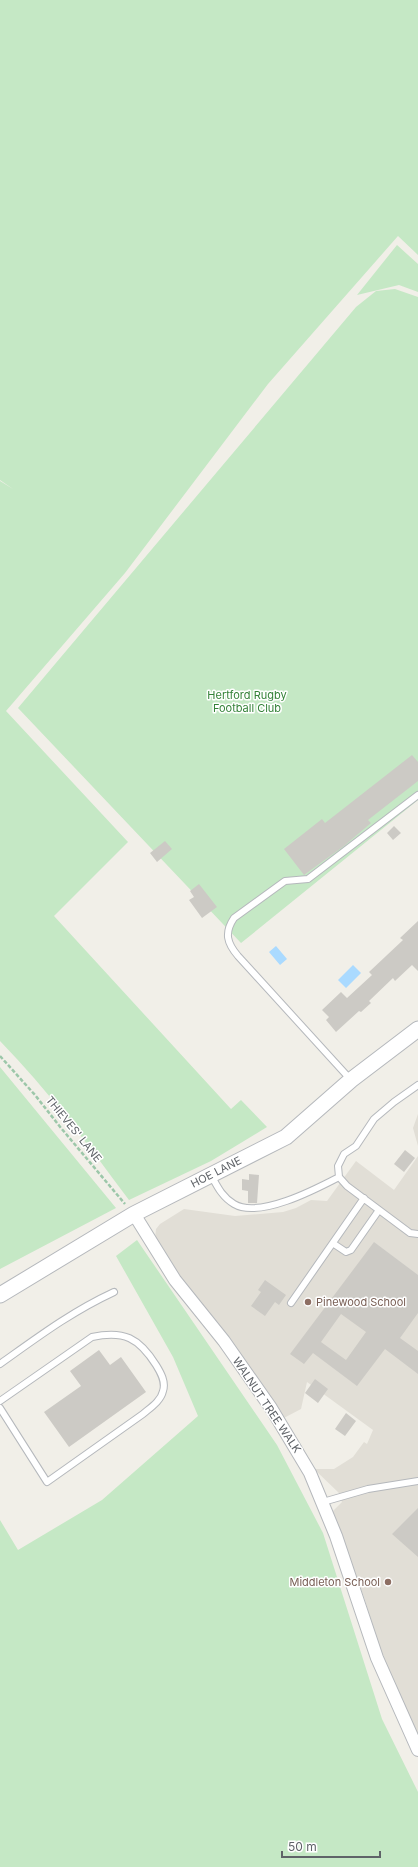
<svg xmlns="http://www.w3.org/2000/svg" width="418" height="1867" viewBox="0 0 418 1867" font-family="Inter,sans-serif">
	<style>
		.education { fill: #e1ded6 }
		.green { fill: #c5e8c5 }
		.water { fill: #aadaff }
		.building { fill: #cccac5; fill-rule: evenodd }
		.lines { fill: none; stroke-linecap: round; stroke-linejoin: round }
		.service-casing { stroke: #b5b8bc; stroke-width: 8 }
		.minor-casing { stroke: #b5b8bc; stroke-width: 14 }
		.tertiary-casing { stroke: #b5b8bc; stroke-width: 17 }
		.path { stroke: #9cc7a9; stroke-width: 2.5; stroke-dasharray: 4 2; stroke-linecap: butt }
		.service { stroke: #fff; stroke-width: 6 }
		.minor { stroke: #fff; stroke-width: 12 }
		.tertiary { stroke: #fff; stroke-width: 15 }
		.education-dot { fill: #8d6e63; stroke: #fff; stroke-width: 1.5 }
		.labels { text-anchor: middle; stroke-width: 3; stroke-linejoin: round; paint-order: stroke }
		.park-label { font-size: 11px; fill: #348238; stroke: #fff }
		.street-label { font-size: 11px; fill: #5f6368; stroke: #fff }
		.education-label { font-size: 11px; fill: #785e54; stroke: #fff; text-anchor: start }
	</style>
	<rect width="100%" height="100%" fill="#f1efe8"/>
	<path class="education" d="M 418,1114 L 418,1146 L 413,1128 Z
		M 418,1156 L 418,1740 L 382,1656 L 364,1597 L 332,1512 L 342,1502 L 339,1493 L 314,1469 L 334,1469 L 353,1457 L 364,1442 L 367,1444 L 373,1430 L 307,1382 L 301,1409 L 280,1420 L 175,1270 L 155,1239 L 156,1229 L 160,1224 L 184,1209 L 235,1216 L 283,1212 L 296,1208 L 311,1200 L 327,1201 L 356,1161 L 394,1190 Z"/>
	<path class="green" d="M 0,0 L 418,0 L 418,255 L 398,236 L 268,384 L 125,573 L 6,711 L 128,842 L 54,916 L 231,1109 L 241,1100 L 267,1127 L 211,1161 L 129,1200 C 88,1145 48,1090 0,1041 L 0,481 L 13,489 L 0,480 Z
		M 397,245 L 418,264 L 418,292 L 399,285 L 357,295 Z
		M 395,289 L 418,297 L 418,800 L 241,943 L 18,708 L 356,307 L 376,291 Z
		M 0,1067 L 116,1208 L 0,1269 Z
		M 137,1240 L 277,1445 L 323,1533 L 382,1719 L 418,1792 L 418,1867 L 0,1867 L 0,1520 L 18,1550 L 102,1500 L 198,1416 L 173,1357 L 116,1256 Z"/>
	<path class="water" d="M 276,946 L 287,959 L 280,965 L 269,952 Z
		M 353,965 L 361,973 L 346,988 L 338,980 Z"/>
	<path class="building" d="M 412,755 L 418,762 L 418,781 L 368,820 L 371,823 L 344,846 L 304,875 L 284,849 L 322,819 L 325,823 Z
		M 394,826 L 401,833 L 393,840 L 387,833 Z
		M 165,841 L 172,849 L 157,862 L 150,853 Z
		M 199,884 L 217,907 L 202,918 L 189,900 L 194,897 L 190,891 Z
		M 418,921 L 418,971 L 412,965 L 395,981 L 393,978 L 369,1001 L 371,1003 L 361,1012 L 359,1011 L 336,1032 L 326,1020 L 329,1017 L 322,1010 L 341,992 L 347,998 L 372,975 L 369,972 L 403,940 L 400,938 Z
		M 405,1150 L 415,1158 L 404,1172 L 394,1164 Z
		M 249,1174 L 259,1175 L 257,1203 L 248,1203 L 248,1191 L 242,1190 L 242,1179 L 249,1180 Z
		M 374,1242 L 418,1275 L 418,1313 L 400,1338 L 418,1351 L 418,1374 L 385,1349 L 357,1386 L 313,1353 L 304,1364 L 290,1354 ZM 341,1314 L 366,1332 L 346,1360 L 321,1342 Z
		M 265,1280 L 286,1295 L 279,1305 L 275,1302 L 265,1316 L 251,1306 L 261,1292 L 258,1290 Z
		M 99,1350 L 110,1365 L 121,1357 L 146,1392 L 69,1447 L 44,1412 L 81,1386 L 70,1371 Z
		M 315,1379 L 328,1389 L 318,1403 L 305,1393 Z
		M 346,1413 L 356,1421 L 345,1436 L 335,1429 Z
		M 418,1508 L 418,1557 L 392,1534 Z"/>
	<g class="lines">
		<defs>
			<path id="service" d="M 351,1080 L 238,956 C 227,943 224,933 234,918 L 285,881 L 308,879 L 418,795
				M 418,1085 L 394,1102 L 374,1119 L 356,1146 L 344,1154 L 338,1166 L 339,1177 L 347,1186 L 410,1233 L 418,1234
				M 211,1175 C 217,1186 222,1197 234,1204 C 259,1219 316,1189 339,1177
				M 334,1244 L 346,1252 L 351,1250 L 379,1210
				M 291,1303 L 364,1198
				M 0,1364 C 38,1337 71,1312 114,1292
				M 0,1401 L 92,1337 C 124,1330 139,1338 156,1365 C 161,1373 166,1382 163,1391 C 161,1401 150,1408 143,1414 L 47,1482 L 0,1408
				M 323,1502 L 368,1489 L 418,1481"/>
			<path id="minor" d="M 134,1214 L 175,1280 L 224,1341 L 271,1408 L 310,1473 L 336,1536 L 377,1658 L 418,1750"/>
			<path id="tertiary" d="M 0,1295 L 134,1214 L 286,1137 L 351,1080 L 418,1029"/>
		</defs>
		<use href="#service" class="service-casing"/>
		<use href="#minor" class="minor-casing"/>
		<use href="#tertiary" class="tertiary-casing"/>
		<path class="path" d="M 0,1056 L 35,1095 L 61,1128 L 125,1204"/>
		<use href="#service" class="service"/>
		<use href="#minor" class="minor"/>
		<use href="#tertiary" class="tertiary"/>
	</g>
	<g class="education-dot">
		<circle cx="308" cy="1302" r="4"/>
		<circle cx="388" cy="1582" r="4"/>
	</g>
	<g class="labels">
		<g class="park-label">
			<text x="247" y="699">Hertford Rugby<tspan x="247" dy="13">Football Club</tspan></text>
		</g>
		<g class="street-label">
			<text transform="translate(74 1129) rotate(51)" y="4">THIEVES' LANE</text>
			<text transform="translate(216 1172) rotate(-27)" y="4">HOE LANE</text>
			<text transform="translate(267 1405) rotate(56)" y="4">WALNUT TREE WALK</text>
		</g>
		<g class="education-label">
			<text x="316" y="1306">Pinewood School</text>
			<text x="380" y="1586" text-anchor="end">Middleton School</text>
		</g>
	</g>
	<path d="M282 1851v6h98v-6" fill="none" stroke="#5f6368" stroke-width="2"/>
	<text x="288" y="1851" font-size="12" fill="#5f6368" stroke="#ffffff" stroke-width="3" paint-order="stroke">50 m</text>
</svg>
